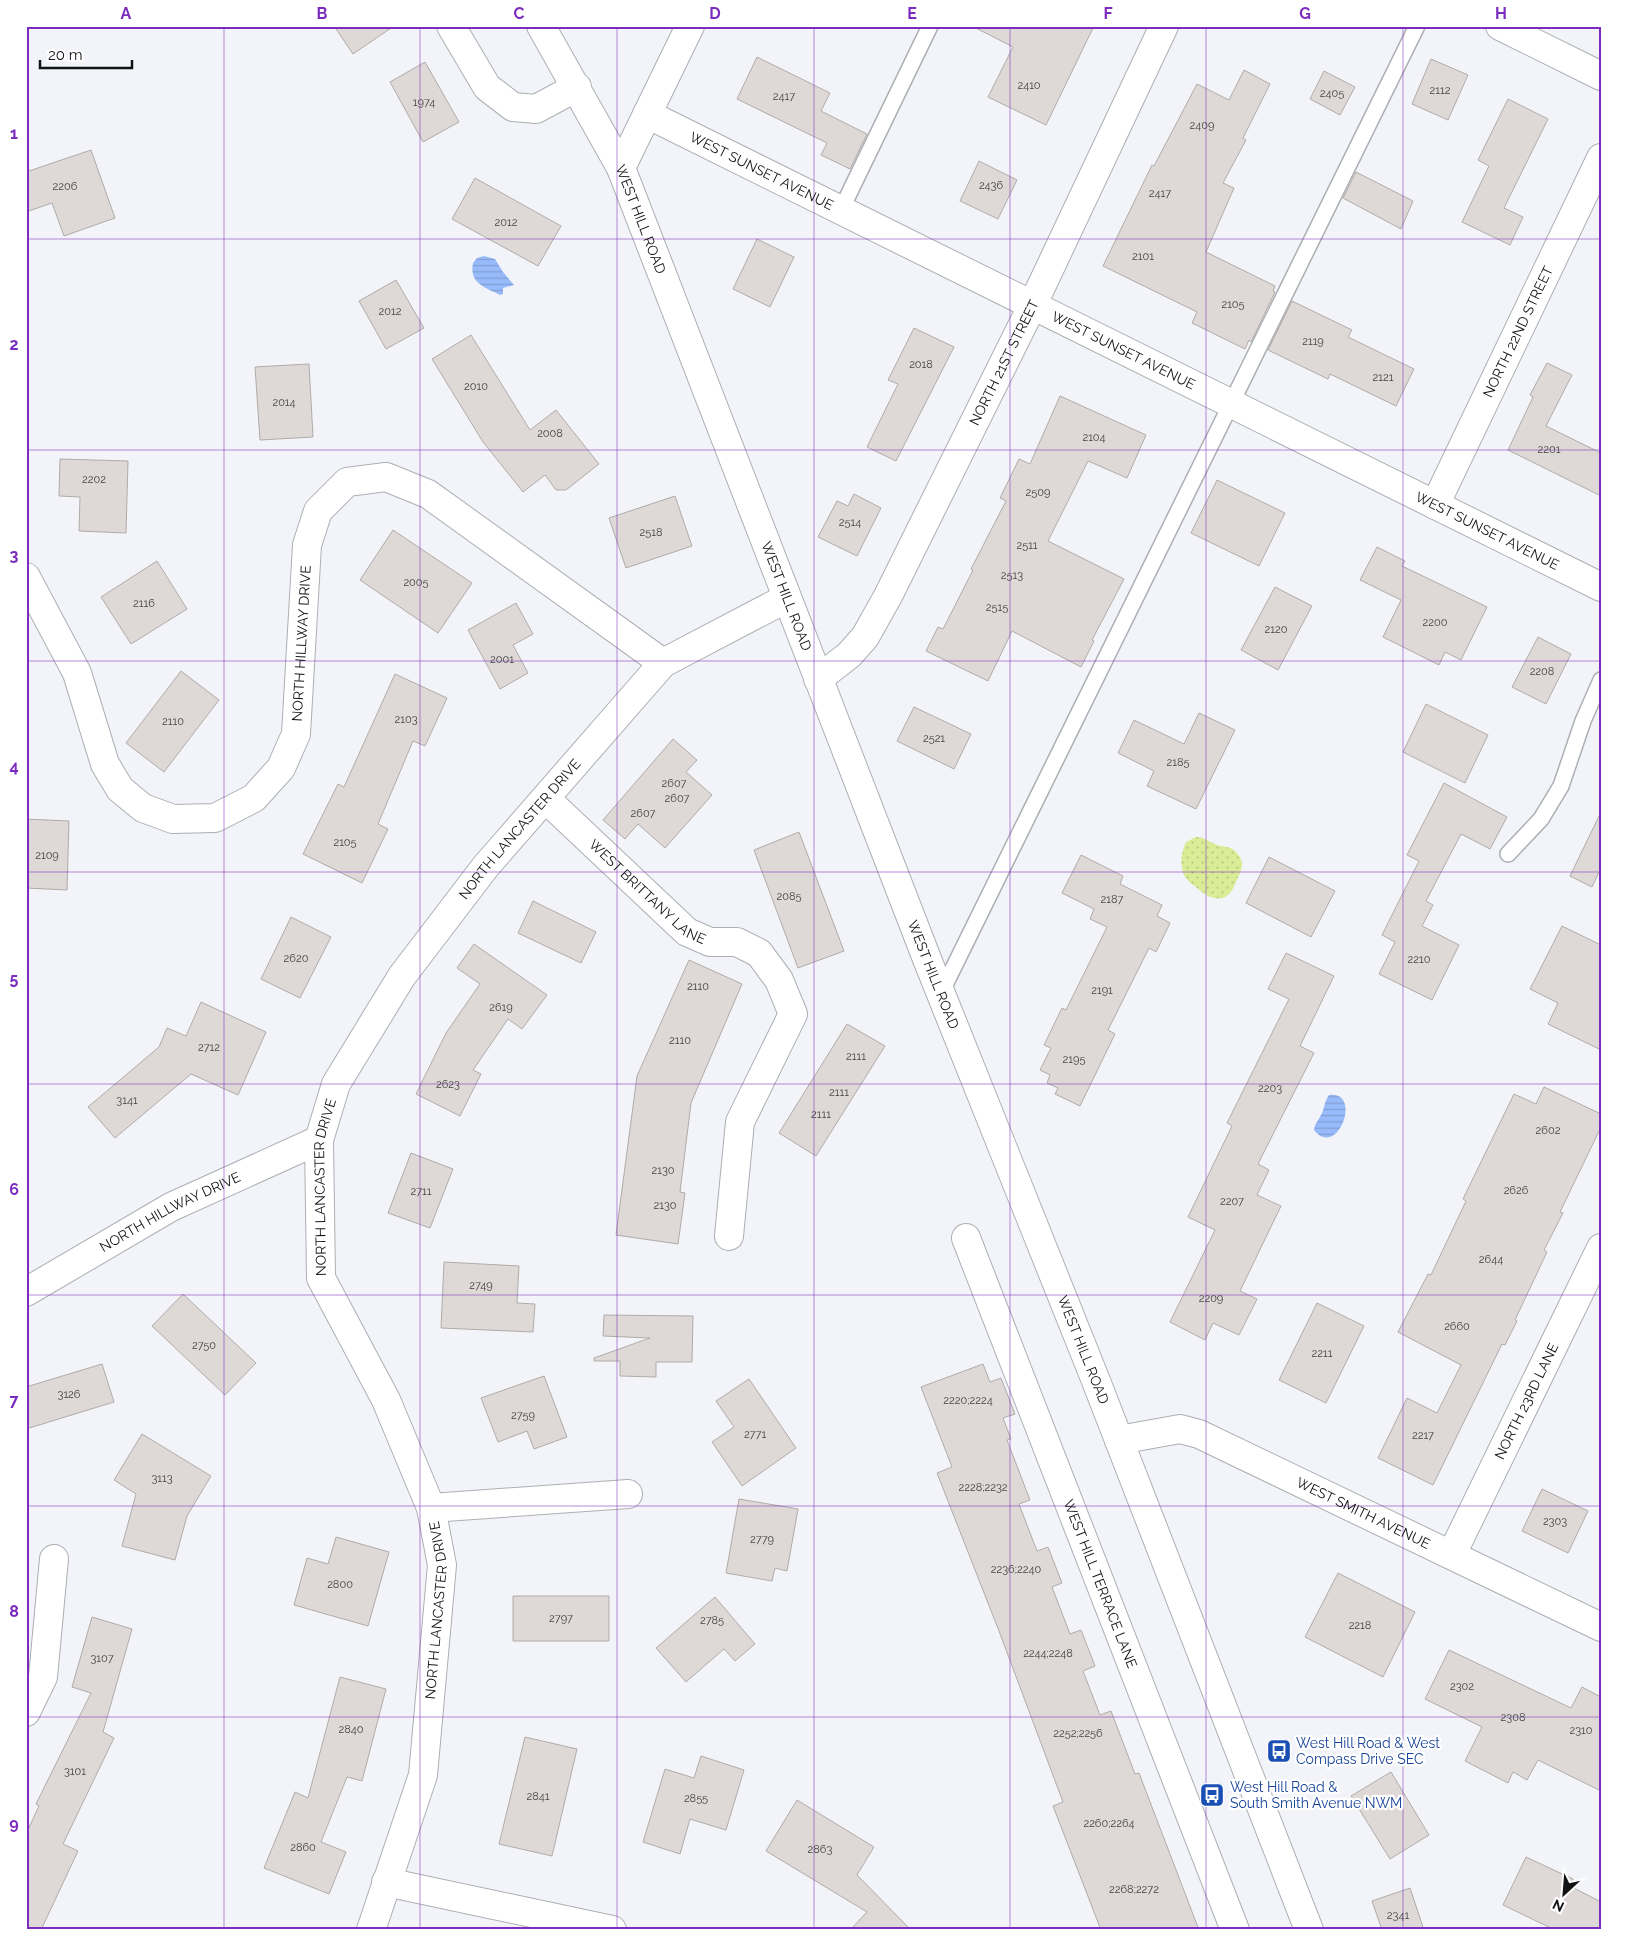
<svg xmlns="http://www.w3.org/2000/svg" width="1627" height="1956" viewBox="0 0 1627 1956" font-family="Raleway,sans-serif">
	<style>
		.park { fill: url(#park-dots) }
		.water { fill: url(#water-rules) }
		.building { fill: #ded9d6; stroke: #b1aba8 }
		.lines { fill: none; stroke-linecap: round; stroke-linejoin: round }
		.lane-casing { stroke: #acafb3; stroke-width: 18 }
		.street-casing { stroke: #acafb3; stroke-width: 30 }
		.secondary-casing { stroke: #acafb3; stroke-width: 30 }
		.lane { stroke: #fff; stroke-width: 15 }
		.street { stroke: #fff; stroke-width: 28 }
		.secondary { stroke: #fff; stroke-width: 28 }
		.grid { fill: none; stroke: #7b2cbf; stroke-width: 1; stroke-opacity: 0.55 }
		.labels { text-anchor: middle; stroke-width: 4.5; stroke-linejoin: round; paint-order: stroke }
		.number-label { font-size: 11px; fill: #454445 }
		.street-label { font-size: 14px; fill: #121315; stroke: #fff }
		.transit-label { font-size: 14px; fill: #164399; stroke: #fff; text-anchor: start }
		.neatline { fill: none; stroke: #7b2cbf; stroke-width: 2 }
		.grid-label { font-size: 16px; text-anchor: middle; font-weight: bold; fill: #7b2cbf }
	</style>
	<defs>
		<pattern id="park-dots" width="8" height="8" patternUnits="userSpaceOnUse" patternTransform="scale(1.25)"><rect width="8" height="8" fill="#daec95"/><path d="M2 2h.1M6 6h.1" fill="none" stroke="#baca80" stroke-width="1.8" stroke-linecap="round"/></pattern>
		<pattern id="water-rules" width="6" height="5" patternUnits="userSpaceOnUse" patternTransform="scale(1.25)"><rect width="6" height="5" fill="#97bafa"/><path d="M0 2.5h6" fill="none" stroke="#819fd5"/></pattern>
	</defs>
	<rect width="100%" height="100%" fill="#f2f4f9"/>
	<path class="park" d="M 1196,837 C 1205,837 1209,842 1217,845 C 1223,847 1230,846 1235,851 C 1247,862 1241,871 1236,882 C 1232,892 1227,901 1214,898 C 1205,896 1199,889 1192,884 C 1178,874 1180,855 1186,842 Z"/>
	<path class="water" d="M 484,256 L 495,259 L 503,272 L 514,285 L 503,288 L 503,294 L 500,295 C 484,287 469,283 473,263 L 477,258 Z
		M 1329,1095 C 1363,1090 1338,1160 1314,1130 C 1315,1123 1318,1121 1321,1115 C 1325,1108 1324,1102 1329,1095 Z"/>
	<path class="building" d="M 334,26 L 394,26 L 353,54 Z
		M 972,26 L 1094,26 L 1046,125 L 988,97 L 1013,47 Z
		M 757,57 L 830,93 L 821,111 L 867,134 L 850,169 L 821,155 L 827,143 L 737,99 Z
		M 1431,59 L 1468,75 L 1448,120 L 1412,104 Z
		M 425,62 L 459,122 L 423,142 L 390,82 Z
		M 1244,70 L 1270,84 L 1243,138 L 1246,140 L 1223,183 L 1234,188 L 1206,252 L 1275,286 L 1273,291 L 1275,292 L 1251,342 L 1249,340 L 1245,349 L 1192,323 L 1197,312 L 1103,266 L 1152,165 L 1154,166 L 1197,84 L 1229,100 Z
		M 1324,71 L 1355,87 L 1340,115 L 1310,99 Z
		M 1508,99 L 1548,119 L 1504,208 L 1523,217 L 1510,245 L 1462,222 L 1489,166 L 1478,160 Z
		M 91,150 L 115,218 L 64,236 L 52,203 L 26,212 L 26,172 Z
		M 979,161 L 1017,180 L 998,219 L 960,201 Z
		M 1356,172 L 1413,201 L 1401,229 L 1343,198 Z
		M 475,178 L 561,226 L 538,266 L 452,219 Z
		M 757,239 L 794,257 L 770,307 L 733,289 Z
		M 396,280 L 424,328 L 386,349 L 359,301 Z
		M 1292,301 L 1352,330 L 1348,337 L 1414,369 L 1396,406 L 1330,374 L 1328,379 L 1268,350 Z
		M 914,328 L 954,347 L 896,461 L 867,447 L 898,384 L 888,380 Z
		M 471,335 L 530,430 L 556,410 L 599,464 L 566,490 L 556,490 L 545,475 L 523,492 L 483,442 L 432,359 Z
		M 1547,363 L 1572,375 L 1546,426 L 1601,453 L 1601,496 L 1508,450 L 1533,397 L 1530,395 Z
		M 309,364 L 313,437 L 260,440 L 255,367 Z
		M 1060,396 L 1146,435 L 1127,478 L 1088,461 L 1048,541 L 1124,579 L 1092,640 L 1094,641 L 1081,667 L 1012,631 L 988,681 L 926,651 L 938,627 L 943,629 L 973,570 L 971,569 L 1006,501 L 1000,498 L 1019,459 L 1030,464 Z
		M 60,459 L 128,461 L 126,533 L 79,531 L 80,497 L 59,496 Z
		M 1217,480 L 1285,513 L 1259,566 L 1191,533 Z
		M 854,494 L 881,508 L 857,556 L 818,537 L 837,501 L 848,506 Z
		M 675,496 L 692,546 L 626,568 L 609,518 Z
		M 393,530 L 472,583 L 438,633 L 360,580 Z
		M 1377,547 L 1405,561 L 1402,566 L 1487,607 L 1461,660 L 1445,652 L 1439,665 L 1383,637 L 1401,600 L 1360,580 Z
		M 157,561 L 187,609 L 131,644 L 101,597 Z
		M 1275,587 L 1312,606 L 1278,670 L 1241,650 Z
		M 516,603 L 533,634 L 513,645 L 528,673 L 500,689 L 468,630 Z
		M 1538,637 L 1571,654 L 1546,704 L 1512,687 Z
		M 181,671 L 219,700 L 164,772 L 126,743 Z
		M 395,674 L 447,698 L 425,746 L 413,741 L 378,824 L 388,829 L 362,883 L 303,854 L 338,784 L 344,787 Z
		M 1426,704 L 1488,735 L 1465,783 L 1403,752 Z
		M 914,707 L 971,734 L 954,769 L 897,741 Z
		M 1199,713 L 1235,730 L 1196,809 L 1147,786 L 1154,771 L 1118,753 L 1134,720 L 1184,744 Z
		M 673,739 L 697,760 L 686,772 L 712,795 L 665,848 L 638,824 L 625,839 L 603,820 Z
		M 1444,783 L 1507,817 L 1490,849 L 1461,834 L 1426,901 L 1433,905 L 1422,926 L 1459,945 L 1432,1000 L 1379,974 L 1395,942 L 1382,935 L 1419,861 L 1407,855 Z
		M 1601,812 L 1601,868 L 1592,887 L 1570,876 Z
		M 26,819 L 69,821 L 67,890 L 26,888 Z
		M 799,832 L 844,951 L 798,968 L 754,850 Z
		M 1081,855 L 1123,876 L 1120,884 L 1162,905 L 1157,916 L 1170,923 L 1156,952 L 1149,948 L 1108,1030 L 1115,1034 L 1080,1106 L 1055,1094 L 1058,1088 L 1047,1083 L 1050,1075 L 1040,1070 L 1051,1048 L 1044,1045 L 1062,1008 L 1066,1010 L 1107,927 L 1090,919 L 1094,909 L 1062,893 Z
		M 1269,857 L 1335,891 L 1311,937 L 1246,903 Z
		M 533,901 L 596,932 L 581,963 L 518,933 Z
		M 291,917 L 331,937 L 300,998 L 261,979 Z
		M 1562,926 L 1601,945 L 1601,1050 L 1548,1024 L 1558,1003 L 1530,989 Z
		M 474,944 L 547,995 L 522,1029 L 508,1019 L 473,1070 L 481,1074 L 460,1116 L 416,1094 L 446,1033 L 480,984 L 457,968 Z
		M 1286,953 L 1334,976 L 1300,1046 L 1314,1053 L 1258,1164 L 1269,1170 L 1257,1195 L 1281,1206 L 1240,1291 L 1257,1299 L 1239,1335 L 1213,1323 L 1205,1340 L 1170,1322 L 1215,1230 L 1188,1217 L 1232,1126 L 1227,1123 L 1289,999 L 1268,989 Z
		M 689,960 L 742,984 L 691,1103 L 680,1192 L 685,1193 L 678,1244 L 616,1235 L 637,1076 Z
		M 201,1002 L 266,1032 L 238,1095 L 191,1074 L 115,1138 L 88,1107 L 159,1047 L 167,1028 L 186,1036 Z
		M 847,1024 L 885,1046 L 816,1156 L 779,1133 Z
		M 1544,1087 L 1601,1114 L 1601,1127 L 1560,1212 L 1563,1213 L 1544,1250 L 1547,1252 L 1515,1320 L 1517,1321 L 1505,1345 L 1502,1344 L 1433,1485 L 1378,1458 L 1407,1398 L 1437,1413 L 1461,1365 L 1398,1332 L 1428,1274 L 1431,1275 L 1466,1201 L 1463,1199 L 1514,1094 L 1536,1104 Z
		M 411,1153 L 453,1169 L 430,1228 L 388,1213 Z
		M 444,1262 L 519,1266 L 517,1303 L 535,1304 L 533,1332 L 441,1328 Z
		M 183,1294 L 256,1363 L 225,1395 L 152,1326 Z
		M 1317,1303 L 1364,1326 L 1326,1403 L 1279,1380 Z
		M 604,1315 L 693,1316 L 692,1362 L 656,1362 L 656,1377 L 620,1376 L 620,1361 L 594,1361 L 594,1358 L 650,1338 L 603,1336 Z
		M 102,1364 L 114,1402 L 26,1429 L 26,1387 Z
		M 983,1364 L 990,1382 L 1001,1378 L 1015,1414 L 1003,1418 L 1011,1439 L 1007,1440 L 1030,1500 L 1019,1504 L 1037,1551 L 1048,1547 L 1062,1583 L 1052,1587 L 1070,1634 L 1081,1630 L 1095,1666 L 1083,1671 L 1100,1715 L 1111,1711 L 1135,1774 L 1139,1773 L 1199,1930 L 1101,1930 L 1053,1806 L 1063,1802 L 999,1631 L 937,1473 L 952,1467 L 921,1387 Z
		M 544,1376 L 567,1437 L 534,1449 L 527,1431 L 498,1442 L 481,1398 Z
		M 749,1379 L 796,1448 L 742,1486 L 712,1442 L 734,1427 L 716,1401 Z
		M 142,1434 L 211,1476 L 187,1516 L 175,1560 L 122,1546 L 136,1494 L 114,1480 Z
		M 1542,1489 L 1588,1511 L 1568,1553 L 1522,1531 Z
		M 739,1499 L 798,1509 L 787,1571 L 775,1568 L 772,1581 L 726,1573 Z
		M 336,1537 L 389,1552 L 368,1626 L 294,1605 L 307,1558 L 328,1564 Z
		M 1338,1573 L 1415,1612 L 1383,1677 L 1305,1637 Z
		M 513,1596 L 609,1596 L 609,1641 L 513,1641 Z
		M 715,1597 L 755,1644 L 735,1661 L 724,1649 L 686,1682 L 656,1648 Z
		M 92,1617 L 132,1629 L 103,1732 L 114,1738 L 63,1844 L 78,1851 L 41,1930 L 26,1930 L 26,1834 L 39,1806 L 36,1804 L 91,1693 L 72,1687 Z
		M 1449,1650 L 1571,1708 L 1582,1687 L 1601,1697 L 1601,1791 L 1538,1760 L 1527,1780 L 1513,1772 L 1508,1783 L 1465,1761 L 1482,1727 L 1425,1699 Z
		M 340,1677 L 386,1689 L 362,1781 L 347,1777 L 321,1842 L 346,1852 L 329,1894 L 264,1868 L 295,1792 L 308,1798 Z
		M 525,1737 L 577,1749 L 552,1856 L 499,1844 Z
		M 701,1756 L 744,1770 L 726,1830 L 690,1819 L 680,1854 L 643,1842 L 665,1769 L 694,1778 Z
		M 1391,1772 L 1429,1835 L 1390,1859 L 1351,1796 Z
		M 797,1800 L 874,1847 L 857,1875 L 911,1930 L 850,1930 L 867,1912 L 766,1851 Z
		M 1526,1857 L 1573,1879 L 1570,1886 L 1601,1902 L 1601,1930 L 1555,1930 L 1503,1905 Z
		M 1410,1888 L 1424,1930 L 1382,1930 L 1372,1901 Z"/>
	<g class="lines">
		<defs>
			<path id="lane" d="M 841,210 L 930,26
				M 1508,854 L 1541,819 L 1561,786 L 1583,721 L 1601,680
				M 941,993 L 1417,26"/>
			<g id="street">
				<path d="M 451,26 L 487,87 L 513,107 L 536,109 L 577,87"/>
				<path d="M 1500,26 L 1601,76"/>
				<path id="s1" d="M 647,114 L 1601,587"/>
				<path d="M 621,168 L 690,26"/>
				<path id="s2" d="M 1435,505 L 1601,158"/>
				<path id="s3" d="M 26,577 L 77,673 L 105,764 L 120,789 L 143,808 L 173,819 L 215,818 L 254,798 L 281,768 L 296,734 L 307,545 L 318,511 L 347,482 L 386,477 L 428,494 L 663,663"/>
				<path id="s4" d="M 818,679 L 849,655 L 865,637 L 888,596 L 1032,306 L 1164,26"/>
				<path id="s5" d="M 546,799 L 687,932 L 710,942 L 737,942 L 759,953 L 779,980 L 793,1014 L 740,1122 L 729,1236"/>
				<path id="s6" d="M 966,1238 L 1235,1930"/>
				<path id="s7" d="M 26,1292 L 171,1207 L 319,1140"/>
				<path id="s8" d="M 1119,1440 L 1180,1429 L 1199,1434 L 1601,1627"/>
				<path d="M 431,1508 L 628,1494"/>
				<path id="s9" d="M 1452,1554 L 1601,1248"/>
				<path d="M 26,1712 L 43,1677 L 54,1559"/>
				<path d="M 386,1882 L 612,1930"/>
				<path id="s10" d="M 371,1930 L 423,1775 L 442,1565 L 431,1508 L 386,1400 L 321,1278 L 319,1140 L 336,1084 L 402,976 L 486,866 L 663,663 L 787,598"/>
			</g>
			<g id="secondary">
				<path id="s11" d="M 541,26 L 621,168 L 927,959 L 1096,1381 L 1309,1930"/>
			</g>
		</defs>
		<use href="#lane" class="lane-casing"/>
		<use href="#street" class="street-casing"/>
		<use href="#secondary" class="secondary-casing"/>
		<use href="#lane" class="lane"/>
		<use href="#street" class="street"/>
		<use href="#secondary" class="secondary"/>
	</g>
	<path class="grid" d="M 224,26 L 224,1930M 420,26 L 420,1930M 617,26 L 617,1930M 814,26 L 814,1930M 1010,26 L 1010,1930M 1206,26 L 1206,1930M 1403,26 L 1403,1930M 26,239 L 1601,239M 26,450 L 1601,450M 26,661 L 1601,661M 26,872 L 1601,872M 26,1084 L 1601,1084M 26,1295 L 1601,1295M 26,1506 L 1601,1506M 26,1717 L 1601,1717"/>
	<defs>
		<symbol id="bus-square" viewBox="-11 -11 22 22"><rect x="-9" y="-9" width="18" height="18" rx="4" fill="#1a4fb4" stroke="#fff"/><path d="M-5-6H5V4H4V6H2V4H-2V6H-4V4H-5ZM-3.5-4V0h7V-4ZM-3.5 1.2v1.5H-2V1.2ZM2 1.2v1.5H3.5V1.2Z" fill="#fff"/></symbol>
	</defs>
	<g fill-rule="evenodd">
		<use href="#bus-square" x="1265" y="1737" width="28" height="28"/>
		<use href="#bus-square" x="1198" y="1781" width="28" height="28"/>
	</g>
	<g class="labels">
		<g class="number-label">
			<text x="1029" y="89">2410</text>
			<text x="1440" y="94">2112</text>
			<text x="1332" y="97">2405</text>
			<text x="784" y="100">2417</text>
			<text x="424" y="106">1974</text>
			<text x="1202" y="129">2409</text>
			<text x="991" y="189">2436</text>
			<text x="65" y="190">2206</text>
			<text x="1160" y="197">2417</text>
			<text x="506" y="226">2012</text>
			<text x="1143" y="260">2101</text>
			<text x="1233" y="308">2105</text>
			<text x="390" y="315">2012</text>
			<text x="1313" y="345">2119</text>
			<text x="921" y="368">2018</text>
			<text x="1383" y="381">2121</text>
			<text x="476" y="390">2010</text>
			<text x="284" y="406">2014</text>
			<text x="550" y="437">2008</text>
			<text x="1094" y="441">2104</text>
			<text x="1549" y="453">2201</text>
			<text x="94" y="483">2202</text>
			<text x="1038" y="496">2509</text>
			<text x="850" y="526">2514</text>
			<text x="651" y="536">2518</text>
			<text x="1027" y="549">2511</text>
			<text x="1012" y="579">2513</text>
			<text x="416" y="586">2005</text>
			<text x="144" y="607">2116</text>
			<text x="997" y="611">2515</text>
			<text x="1435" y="626">2200</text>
			<text x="1276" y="633">2120</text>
			<text x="502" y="663">2001</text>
			<text x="1542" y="675">2208</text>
			<text x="406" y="723">2103</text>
			<text x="173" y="725">2110</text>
			<text x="934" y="742">2521</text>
			<text x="1178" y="766">2185</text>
			<text x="674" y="787">2607</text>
			<text x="677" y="802">2607</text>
			<text x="643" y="817">2607</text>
			<text x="345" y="846">2105</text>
			<text x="47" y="859">2109</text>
			<text x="789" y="900">2085</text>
			<text x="1112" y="903">2187</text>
			<text x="296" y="962">2620</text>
			<text x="1419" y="963">2210</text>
			<text x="698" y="990">2110</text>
			<text x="1102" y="994">2191</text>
			<text x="501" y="1011">2619</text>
			<text x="680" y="1044">2110</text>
			<text x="209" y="1051">2712</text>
			<text x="856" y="1060">2111</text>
			<text x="1074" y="1063">2195</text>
			<text x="448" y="1088">2623</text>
			<text x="1270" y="1092">2203</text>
			<text x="839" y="1096">2111</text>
			<text x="127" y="1104">3141</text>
			<text x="821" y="1118">2111</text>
			<text x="1548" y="1134">2602</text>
			<text x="663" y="1174">2130</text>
			<text x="1516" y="1194">2626</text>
			<text x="421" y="1195">2711</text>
			<text x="1232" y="1205">2207</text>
			<text x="665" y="1209">2130</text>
			<text x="1491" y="1263">2644</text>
			<text x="481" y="1289">2749</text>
			<text x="1211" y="1302">2209</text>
			<text x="1457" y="1330">2660</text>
			<text x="204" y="1349">2750</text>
			<text x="1322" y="1357">2211</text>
			<text x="69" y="1398">3126</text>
			<text x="968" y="1404">2220;2224</text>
			<text x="523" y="1419">2759</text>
			<text x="755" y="1438">2771</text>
			<text x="1423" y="1439">2217</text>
			<text x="162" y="1482">3113</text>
			<text x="983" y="1491">2228;2232</text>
			<text x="1555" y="1525">2303</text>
			<text x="762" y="1543">2779</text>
			<text x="1016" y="1573">2236;2240</text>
			<text x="340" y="1588">2800</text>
			<text x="561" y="1622">2797</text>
			<text x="712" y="1624">2785</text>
			<text x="1360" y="1629">2218</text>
			<text x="1048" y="1657">2244;2248</text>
			<text x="102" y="1662">3107</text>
			<text x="1462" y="1690">2302</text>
			<text x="1513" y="1721">2308</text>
			<text x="351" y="1733">2840</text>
			<text x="1581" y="1734">2310</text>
			<text x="1078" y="1737">2252;2256</text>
			<text x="75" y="1775">3101</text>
			<text x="538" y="1800">2841</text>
			<text x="696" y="1802">2855</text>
			<text x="1109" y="1827">2260;2264</text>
			<text x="303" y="1851">2860</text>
			<text x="820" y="1853">2863</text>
			<text x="1134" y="1893">2268;2272</text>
			<text x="1398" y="1919">2341</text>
		</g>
		<g class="street-label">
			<text dy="5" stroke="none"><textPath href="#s1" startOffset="128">WEST SUNSET AVENUE</textPath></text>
			<text dy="5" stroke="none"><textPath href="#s11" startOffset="218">WEST HILL ROAD</textPath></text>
			<text dy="5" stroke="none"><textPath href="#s2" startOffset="192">NORTH 22ND STREET</textPath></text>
			<text dy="5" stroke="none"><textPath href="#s1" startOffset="532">WEST SUNSET AVENUE</textPath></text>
			<text dy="5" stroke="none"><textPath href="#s4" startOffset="371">NORTH 21ST STREET</textPath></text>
			<text dy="5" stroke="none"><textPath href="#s1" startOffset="938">WEST SUNSET AVENUE</textPath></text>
			<text dy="5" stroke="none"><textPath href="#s11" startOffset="622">WEST HILL ROAD</textPath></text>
			<text dy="5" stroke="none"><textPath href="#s3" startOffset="549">NORTH HILLWAY DRIVE</textPath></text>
			<text dy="5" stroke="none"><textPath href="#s10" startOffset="1199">NORTH LANCASTER DRIVE</textPath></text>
			<text dy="5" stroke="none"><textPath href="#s5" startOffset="138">WEST BRITTANY LANE</textPath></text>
			<text dy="5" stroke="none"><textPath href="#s11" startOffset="1028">WEST HILL ROAD</textPath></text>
			<text dy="5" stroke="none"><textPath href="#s10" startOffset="779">NORTH LANCASTER DRIVE</textPath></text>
			<text dy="5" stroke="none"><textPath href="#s7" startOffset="165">NORTH HILLWAY DRIVE</textPath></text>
			<text dy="5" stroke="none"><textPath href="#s11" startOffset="1432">WEST HILL ROAD</textPath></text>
			<text dy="5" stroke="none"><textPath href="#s9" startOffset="170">NORTH 23RD LANE</textPath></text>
			<text dy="5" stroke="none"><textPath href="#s8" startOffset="264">WEST SMITH AVENUE</textPath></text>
			<text dy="5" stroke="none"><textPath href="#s6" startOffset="371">WEST HILL TERRACE LANE</textPath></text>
			<text dy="5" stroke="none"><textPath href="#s10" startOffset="329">NORTH LANCASTER DRIVE</textPath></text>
		</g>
		<g class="transit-label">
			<text x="1296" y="1748">West Hill Road &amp; West<tspan x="1296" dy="16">Compass Drive SEC</tspan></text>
			<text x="1230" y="1792">West Hill Road &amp;<tspan x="1230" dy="16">South Smith Avenue NWM</tspan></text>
		</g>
	</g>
	<rect width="1627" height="1956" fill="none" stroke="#ffffff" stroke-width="55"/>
	<g transform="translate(1564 1894) rotate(206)" stroke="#ffffff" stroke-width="4" paint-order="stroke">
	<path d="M0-4L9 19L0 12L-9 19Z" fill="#121315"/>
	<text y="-8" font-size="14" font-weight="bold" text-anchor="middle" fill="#121315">N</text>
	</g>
	<path d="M40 60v8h92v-8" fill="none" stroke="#121315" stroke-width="2.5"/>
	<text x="48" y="60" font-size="15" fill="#121315" stroke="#ffffff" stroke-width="4" paint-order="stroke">20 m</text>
	<rect x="28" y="28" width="1572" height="1900" class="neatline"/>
	<g class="grid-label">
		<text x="126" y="19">A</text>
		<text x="322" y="19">B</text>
		<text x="519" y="19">C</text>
		<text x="715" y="19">D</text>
		<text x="912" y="19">E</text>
		<text x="1108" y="19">F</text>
		<text x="1305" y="19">G</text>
		<text x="1501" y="19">H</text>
		<text x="14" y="139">1</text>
		<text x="14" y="350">2</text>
		<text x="14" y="561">3</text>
		<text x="14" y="772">4</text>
		<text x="14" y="984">5</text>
		<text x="14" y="1195">6</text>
		<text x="14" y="1406">7</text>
		<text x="14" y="1617">8</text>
		<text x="14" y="1829">9</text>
	</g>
</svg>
